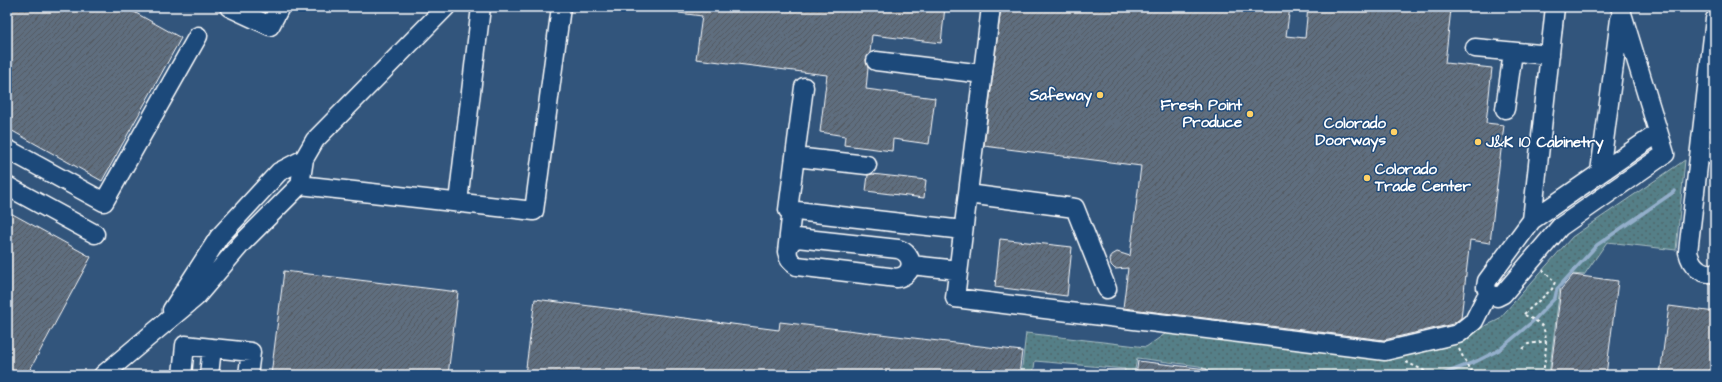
<svg xmlns="http://www.w3.org/2000/svg" width="1722" height="382" viewBox="0 0 1722 382" font-family="'Architects Daughter',sans-serif">
	<style>
		.grass { fill: url(#grass-dots); stroke: #aabfc3 }
		.lines { fill: none; stroke-linecap: round; stroke-linejoin: round }
		.stream { stroke: #94afcb; stroke-width: 3.5 }
		.building { fill: url(#building-hatch); stroke: #fff }
		.minor-casing { stroke: #fff; stroke-width: 21 }
		.path { stroke: #fff; stroke-width: 2; stroke-dasharray: 3 3; stroke-linecap: butt }
		.minor { stroke: #1f4a7a; stroke-width: 18 }
		.poi-dot { fill: #ffd166; stroke: #1f4a7a; stroke-width: 1.5 }
		.labels { text-anchor: middle; stroke-width: 3; stroke-linejoin: round; paint-order: stroke }
		.poi-label { font-size: 15px; font-weight: bold; fill: #fff; stroke: #1f4a7a; text-anchor: end }
	</style>
	<defs>
		<pattern id="grass-dots" width="8" height="8" patternUnits="userSpaceOnUse"><rect width="8" height="8" fill="#547f87"/><path d="M2 2h.1M6 6h.1" fill="none" stroke="#50666a" stroke-width="1.8" stroke-linecap="round"/></pattern>
		<pattern id="building-hatch" width="6" height="6" patternUnits="userSpaceOnUse"><rect width="6" height="6" fill="#5f6e7f"/><path d="M-1 1l2-2M0 6l6-6M5 7l2-2" fill="none" stroke="#53585e"/></pattern>
	</defs>
	<rect width="100%" height="100%" fill="#32557c"/>
	<filter id="ink" filterUnits="userSpaceOnUse"><feTurbulence type="fractalNoise" baseFrequency=".025" numOctaves="2"/><feDisplacementMap in="SourceGraphic" scale="8" xChannelSelector="R" yChannelSelector="G"/><feConvolveMatrix kernelMatrix="1 2 1 2 8 2 1 2 1" color-interpolation-filters="sRGB"/></filter>
	<g filter="url(#ink)">
		<path class="grass" d="M 1685,160 L 1676,250 L 1607,242 L 1584,275 L 1572,274 L 1560,287 L 1549,375 L 1219,375 L 1199,366 L 1137,358 L 1134,375 L 1124,375 L 1125,369 L 1035,361 L 1033,375 L 1021,375 L 1026,333 L 1146,347 L 1184,321 L 1387,347 L 1464,336 L 1498,320 L 1572,237 Z"/>
		<g class="lines">
			<path class="stream" d="M 1441,375 L 1477,361 L 1499,350 L 1532,322 L 1555,298 L 1557,289 L 1597,245 L 1675,191"/>
		</g>
		<path class="building" d="M 7,7 L 125,7 L 181,38 L 102,181 L 7,128 Z
			M 679,7 L 945,7 L 941,43 L 872,35 L 870,53 L 866,59 L 868,68 L 866,89 L 935,98 L 929,144 L 893,139 L 892,151 L 844,145 L 845,136 L 820,132 L 827,75 L 696,59 L 702,16 L 679,13 Z
			M 1001,7 L 1290,7 L 1286,36 L 1305,38 L 1308,7 L 1436,7 L 1451,9 L 1445,63 L 1492,68 L 1486,123 L 1504,125 L 1490,243 L 1470,240 L 1461,318 L 1453,324 L 1384,340 L 1123,308 L 1128,268 L 1115,269 L 1111,265 L 1110,260 L 1112,255 L 1117,252 L 1130,256 L 1141,166 L 984,146 Z
			M 872,174 L 926,180 L 924,198 L 866,191 L 868,175 Z
			M 7,211 L 91,257 L 27,375 L 7,375 Z
			M 1000,239 L 1072,247 L 1067,296 L 995,287 Z
			M 284,271 L 458,292 L 448,375 L 271,375 Z
			M 1573,275 L 1618,281 L 1606,375 L 1550,375 L 1561,289 Z
			M 535,299 L 779,330 L 780,322 L 1022,351 L 1019,375 L 525,375 Z
			M 1669,306 L 1715,312 L 1715,375 L 1660,375 Z
			M 1138,361 L 1207,369 L 1206,375 L 1136,375 Z"/>
		<g class="lines">
			<defs>
				<path id="minor" d="M 229,7 L 270,26 L 280,7
					M 991,7 L 955,298 L 1385,351 L 1458,334 L 1474,321 L 1488,293
					M 1620,7 L 1665,154 L 1560,227 L 1503,294 L 1497,297 L 1488,293 L 1486,287 L 1487,281 L 1532,220 L 1658,133
					M 1715,19 L 1688,252 C 1691,265 1700,275 1715,273
					M 1475,48 L 1550,55
					M 876,61 L 983,74
					M 804,87 L 788,210 L 963,230
					M 1505,109 L 1513,52
					M 1701,139 L 1715,156
					M 7,149 L 104,202 L 198,36
					M 795,157 L 867,165
					M 1600,172 L 1620,19
					M 300,185 L 534,211 L 561,7
					M 7,186 L 95,234
					M 968,194 L 1075,208 L 1107,289
					M 458,202 L 481,7
					M 1532,220 L 1555,7
					M 797,238 L 898,249 C 915,254 915,275 897,278 L 797,266 C 784,259 785,244 797,238 Z
					M 787,252 L 792,210
					M 911,265 L 958,270
					M 172,310 L 219,237 L 279,172 L 304,159
					M 103,375 L 196,297 L 242,243 L 300,185 L 304,159 L 315,140 L 446,7
					M 182,375 L 185,345 L 212,348
					M 209,375 L 212,348 L 251,352 L 248,375"/>
			</defs>
			<use href="#minor" class="minor-casing"/>
			<path class="path" d="M 1524,314 L 1552,289 L 1555,282 L 1543,270
				M 1525,315 C 1530,318 1537,321 1541,325 C 1550,334 1544,363 1543,375
				M 1459,349 L 1468,367 L 1475,375
				M 1523,349 L 1528,344 L 1546,341
				M 1406,362 L 1433,375
				M 1497,375 L 1498,371 L 1514,375"/>
			<use href="#minor" class="minor"/>
		</g>
	</g>
	<g class="poi-dot">
		<circle cx="1100" cy="95" r="4"/>
		<circle cx="1250" cy="114" r="4"/>
		<circle cx="1394" cy="132" r="4"/>
		<circle cx="1478" cy="142" r="4"/>
		<circle cx="1367" cy="178" r="4"/>
	</g>
	<g class="labels">
		<g class="poi-label">
			<text x="1092" y="100">Safeway</text>
			<text x="1242" y="110">Fresh Point<tspan x="1242" dy="17">Produce</tspan></text>
			<text x="1386" y="128">Colorado<tspan x="1386" dy="17">Doorways</tspan></text>
			<text x="1486" y="147" text-anchor="start">J&amp;K 10 Cabinetry</text>
			<text x="1375" y="174" text-anchor="start">Colorado<tspan x="1375" dy="17">Trade Center</tspan></text>
		</g>
	</g>
	<rect width="1722" height="382" fill="none" stroke="#1f4a7a" stroke-width="24"/>
	<rect x="12" y="12" width="1698" height="358" fill="none" stroke="#fff" stroke-width="1.5" filter="url(#ink)"/>
</svg>
